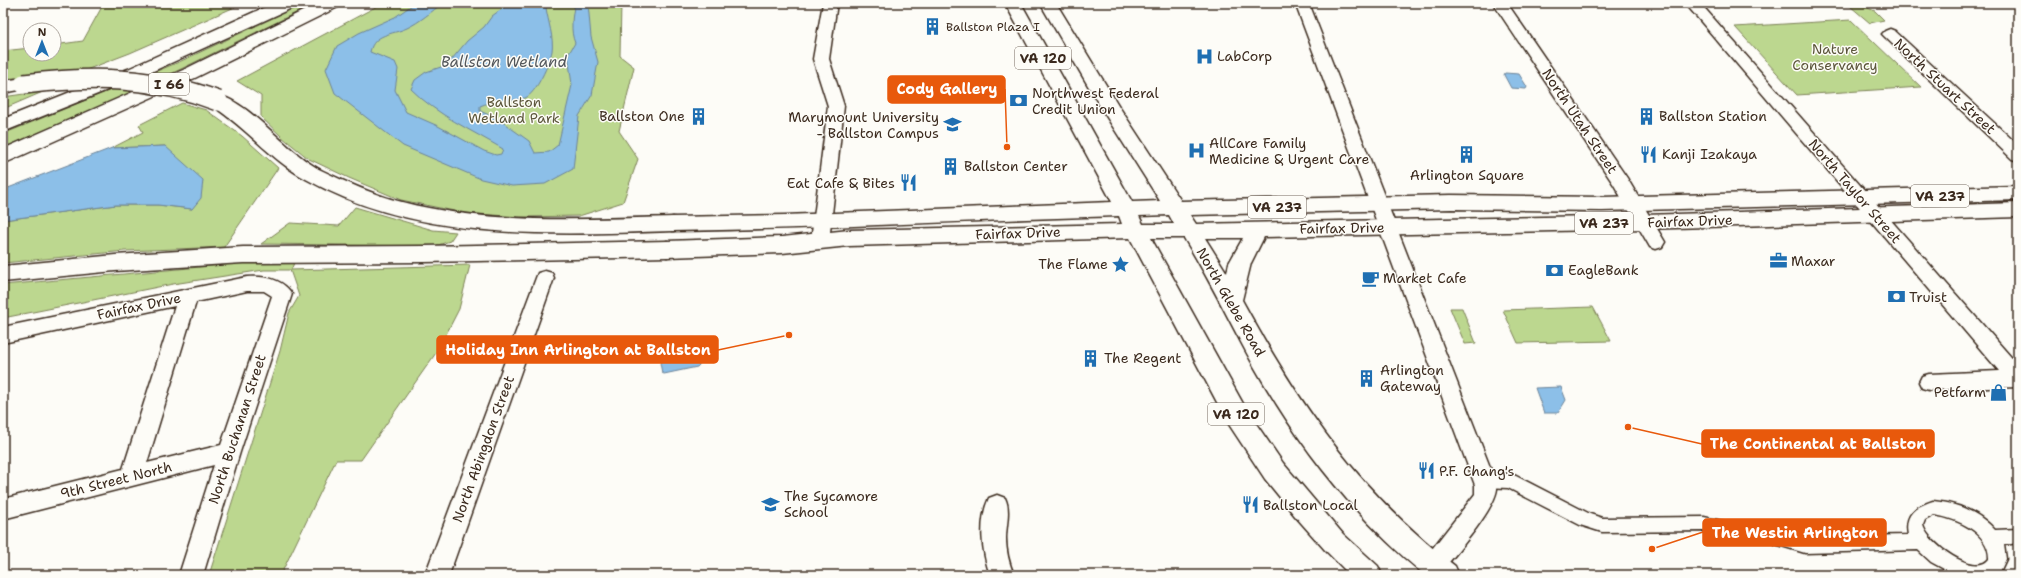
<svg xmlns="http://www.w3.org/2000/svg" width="2021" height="578" viewBox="0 0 2021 578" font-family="'Shantell Sans',sans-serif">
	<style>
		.green { fill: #bcd78f; stroke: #7c8056 }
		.water { fill: #8cbfe8; stroke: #6c8397 }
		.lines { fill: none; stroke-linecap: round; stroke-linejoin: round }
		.pedestrian-casing { stroke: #3b2a1e; stroke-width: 3 }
		.minor-casing { stroke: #3b2a1e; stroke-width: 3 }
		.primary-casing { stroke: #3b2a1e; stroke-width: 3 }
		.motorway-casing { stroke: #3b2a1e; stroke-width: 3 }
		.pedestrian { fill: #fdfcf7; fill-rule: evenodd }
		.minor { fill: #fdfcf7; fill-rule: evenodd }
		.primary { fill: #fdfcf7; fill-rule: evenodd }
		.motorway { fill: #fdfcf7; fill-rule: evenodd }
		.motorway-bridge-casing { stroke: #3b2a1e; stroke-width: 22; stroke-linecap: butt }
		.motorway-bridge { stroke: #fdfcf7; stroke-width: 19 }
		.labels { text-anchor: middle; stroke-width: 3; stroke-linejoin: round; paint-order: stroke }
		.far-poi-label { font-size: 12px; fill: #3b2a1e; stroke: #fdfcf7; text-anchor: start }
		.shield { fill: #fdfcf7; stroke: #75695f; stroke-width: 1 }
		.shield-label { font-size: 13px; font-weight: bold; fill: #3b2a1e }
		.park-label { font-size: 14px; fill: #5b553a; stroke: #fdfcf7 }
		.poi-label { font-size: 14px; fill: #3b2a1e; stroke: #fdfcf7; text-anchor: start }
		.street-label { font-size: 14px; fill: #3b2a1e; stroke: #fdfcf7 }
		.water-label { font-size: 15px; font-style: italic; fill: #53575b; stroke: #fdfcf7 }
		.leader { fill: none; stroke: #e8590c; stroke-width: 1.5 }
		.callout-dot { fill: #e8590c; stroke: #fdfcf7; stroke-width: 1.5 }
		.callout { fill: #e8590c; stroke: #e8590c; stroke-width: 1.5 }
		.callout-label { font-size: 15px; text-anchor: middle; font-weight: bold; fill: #fff }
	</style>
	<rect width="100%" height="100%" fill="#fdfcf7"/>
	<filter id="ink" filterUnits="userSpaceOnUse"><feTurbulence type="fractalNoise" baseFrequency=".025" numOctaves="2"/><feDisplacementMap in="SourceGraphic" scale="8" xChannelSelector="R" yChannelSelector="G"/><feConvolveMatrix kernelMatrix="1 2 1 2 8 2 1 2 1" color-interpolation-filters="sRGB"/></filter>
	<g filter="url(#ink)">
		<path class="green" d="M 104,3 L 244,3 L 130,53 L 78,73 L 3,79 L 3,51 L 30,48 L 30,54 L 54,54 L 54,45 L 83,41 Z
			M 305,3 L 316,3 L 136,91 L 3,148 L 3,134 L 179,62 Z
			M 383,3 L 621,3 L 620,56 L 634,67 L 619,131 L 638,159 L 623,202 L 579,216 L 521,217 L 464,213 L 401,200 L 349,178 L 309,159 L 282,137 L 261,117 L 261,96 L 237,81 Z
			M 1858,4 L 1875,11 L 1884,20 L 1870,23 L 1850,6 Z
			M 1851,20 L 1921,87 L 1797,95 L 1735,27 Z
			M 45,91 L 3,109 L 3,97 Z
			M 182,103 L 206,110 L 242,136 L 278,168 L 224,247 L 125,251 L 3,263 L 3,220 L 116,205 L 158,205 L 192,209 L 165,146 L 112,148 L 143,132 L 139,125 Z
			M 355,207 L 433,230 L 456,232 L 450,241 L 435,246 L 261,244 L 290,223 L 339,226 Z
			M 244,263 L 294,263 L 291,270 L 470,265 L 459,309 L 438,350 L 361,460 L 336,460 L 282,572 L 271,575 L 209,575 L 280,351 L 289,313 L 299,296 L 290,270 L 264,270 L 173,284 L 3,318 L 3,285 Z
			M 1593,307 L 1611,341 L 1518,343 L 1503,310 Z
			M 1450,308 L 1462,308 L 1476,343 L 1465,344 Z"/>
		<path class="water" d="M 415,3 L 443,3 C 432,11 420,22 407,28 C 392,35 374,33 370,52 L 395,62 L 398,69 L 395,90 L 406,112 L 438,126 L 484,151 L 496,155 L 501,154 L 503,149 C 471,130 437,115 411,89 L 415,80 L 426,72 L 447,65 L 467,41 L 484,27 L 492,16 L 510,3 L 549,3 L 546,8 C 548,21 554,38 552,51 C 550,62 536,94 525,98 C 512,102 490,101 480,106 L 480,111 L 498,119 L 529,141 L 535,153 L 549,152 L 558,145 L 572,85 L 568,55 L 575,43 C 570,32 572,15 575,3 L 588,3 L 591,37 L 598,62 L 592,95 L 579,116 L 573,169 L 545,184 L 512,186 L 481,179 L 403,146 L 335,93 L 326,69 L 337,46 L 359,33 L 395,17 Z
			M 1505,73 L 1519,74 L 1527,87 L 1526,89 L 1511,88 L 1504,75 Z
			M 165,146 L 203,180 L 201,198 L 192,209 L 158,205 L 116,205 L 3,220 L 3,190 L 112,148 Z
			M 698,354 L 699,365 L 697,367 L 664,374 L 662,373 L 660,363 L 663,360 Z
			M 1561,387 L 1566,400 L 1558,413 L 1544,413 L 1535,388 Z"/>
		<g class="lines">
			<defs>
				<path id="pedestrian" d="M 1484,473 L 1510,474 L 1516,476 L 1590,514 L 1602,518 L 1704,517 L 1735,524 L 1748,523 L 1754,525 L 1756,530 L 1754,535 L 1735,538 L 1704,531 L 1602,532 L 1580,525 L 1508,488 L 1484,487 L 1478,485 L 1476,480 L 1478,475 Z
					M 1933,501 C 1957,503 1979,512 1995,530 L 2018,529 L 2018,543 L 2004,545 L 2006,559 L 1999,574 L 1955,575 L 1931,562 L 1918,550 L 1805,553 L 1775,544 L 1773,539 L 1775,534 L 1781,531 L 1805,537 L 1908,535 C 1904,514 1915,507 1933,501 ZM 1934,515 C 1957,518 1990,533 1989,559 C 1975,578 1927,543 1923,525 L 1925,520 Z"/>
				<path id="minor" d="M 823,3 L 837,3 L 829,59 L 844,106 L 829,241 L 826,246 L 820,248 L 814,246 L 811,241 L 828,106 L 813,59 Z
					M 1295,3 L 1309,3 L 1497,485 C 1500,504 1454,556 1441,572 L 1435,575 L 1425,572 L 1421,565 L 1425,558 L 1475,494 L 1475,485 Z
					M 1493,3 L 1507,3 L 1627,178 L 1665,242 L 1662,247 L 1656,249 L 1650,247 L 1614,185 Z
					M 1685,3 L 1700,3 L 2018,365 L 2018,387 L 1929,390 L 1922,388 L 1919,382 L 1922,376 L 1929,374 L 1999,371 Z
					M 1890,29 L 1895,31 L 2018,145 L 2018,161 L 2012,159 L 1885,37 L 1882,34 L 1885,31 Z
					M 545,271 L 552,273 L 554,278 L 449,575 L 425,575 L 536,278 L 538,273 Z
					M 247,277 C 264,276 282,278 292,294 L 240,452 L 203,575 L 179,575 L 214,465 L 3,519 L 3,499 L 123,469 L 175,306 L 3,343 L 3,327 ZM 247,291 L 264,291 L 272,296 L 221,445 L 147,463 L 196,302 Z
					M 997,495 L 1005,498 C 1011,510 1006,525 1006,538 C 1006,551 1009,563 1014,575 L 990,575 C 982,552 978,521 989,498 Z"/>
				<path id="primary" d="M 1005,3 L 1021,3 L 1132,202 L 1160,201 L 1101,108 L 1040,3 L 1056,3 L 1120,108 L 1181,201 L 1451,195 L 1602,197 L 2018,186 L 2018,200 L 1602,211 L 1451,209 L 1190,215 L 1196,224 L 1644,215 L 2018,203 L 2018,217 L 1644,229 L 1264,237 L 1251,263 L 1242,300 C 1300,406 1358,491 1455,566 L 1459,575 L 1425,575 C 1355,518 1299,446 1255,368 C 1231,325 1210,280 1184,238 L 1151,238 L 1246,409 L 1283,463 L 1343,534 L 1378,566 L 1382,575 L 1350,575 L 1325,550 L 1295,516 L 1265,479 L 1228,423 L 1130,238 L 849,246 L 782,253 L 667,257 L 659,254 L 656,249 L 659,244 L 667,241 L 782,237 L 849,230 L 1122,224 L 1119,216 C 970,220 822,229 673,231 L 666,229 L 663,224 L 666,219 L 673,217 L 785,215 L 1112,202 ZM 1169,215 L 1174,224 L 1143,224 L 1139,216 ZM 1205,238 L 1243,238 L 1229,263 L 1227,273 Z"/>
				<path id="motorway" d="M 274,3 L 296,3 L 294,7 L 140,77 L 3,132 L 3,119 L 128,69 Z
					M 319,3 L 340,3 L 338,7 L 195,78 L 3,164 L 3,149 L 183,70 Z
					M 24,78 L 30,80 L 33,84 L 30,88 L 3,93 L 3,81 Z
					M 218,95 C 253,104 287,154 323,171 C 348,183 374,195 402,202 C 490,225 583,219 673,217 L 680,219 L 683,224 L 680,229 L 673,231 C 551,235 417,242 306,179 C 271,160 246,127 211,105 L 209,101 L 211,97 Z
					M 667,241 L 675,244 L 678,249 L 675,254 L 667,257 L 425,262 L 243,263 L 115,271 L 3,282 L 3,266 L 115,255 L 243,247 L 425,246 Z"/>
			</defs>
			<use href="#pedestrian" class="pedestrian-casing"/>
			<use href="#minor" class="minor-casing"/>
			<use href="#primary" class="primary-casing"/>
			<use href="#motorway" class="motorway-casing"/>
			<use href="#pedestrian" class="pedestrian"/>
			<use href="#minor" class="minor"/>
			<use href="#primary" class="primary"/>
			<use href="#motorway" class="motorway"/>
			<defs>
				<path id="motorway-bridge" d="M 24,84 C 93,76 152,76 218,101"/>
			</defs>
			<use href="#motorway-bridge" class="motorway-bridge-casing"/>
			<use href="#motorway-bridge" class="motorway-bridge"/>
		</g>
	</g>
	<defs>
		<symbol id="building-bare" viewBox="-9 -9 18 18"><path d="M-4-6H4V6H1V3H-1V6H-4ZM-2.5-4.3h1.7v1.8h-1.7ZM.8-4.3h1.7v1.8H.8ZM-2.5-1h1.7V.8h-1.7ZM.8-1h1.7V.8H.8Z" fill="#1f6fb2" stroke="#fdfcf7" stroke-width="2.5" paint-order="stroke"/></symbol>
		<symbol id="hospital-bare" viewBox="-9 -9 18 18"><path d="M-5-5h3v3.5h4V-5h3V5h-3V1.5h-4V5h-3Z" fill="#1f6fb2" stroke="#fdfcf7" stroke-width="2.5" paint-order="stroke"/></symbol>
		<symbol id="bank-bare" viewBox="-9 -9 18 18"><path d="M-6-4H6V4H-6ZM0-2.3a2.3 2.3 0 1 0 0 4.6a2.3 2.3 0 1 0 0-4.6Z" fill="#1f6fb2" stroke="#fdfcf7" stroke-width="2.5" paint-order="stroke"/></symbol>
		<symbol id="university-bare" viewBox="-9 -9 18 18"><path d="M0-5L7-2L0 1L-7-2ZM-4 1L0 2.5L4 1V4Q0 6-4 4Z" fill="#1f6fb2" stroke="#fdfcf7" stroke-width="2.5" paint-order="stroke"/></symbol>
		<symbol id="restaurant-bare" viewBox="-9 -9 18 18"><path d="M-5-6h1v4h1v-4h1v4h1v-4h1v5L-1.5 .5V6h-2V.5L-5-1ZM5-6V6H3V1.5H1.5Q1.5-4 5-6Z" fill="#1f6fb2" stroke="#fdfcf7" stroke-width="2.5" paint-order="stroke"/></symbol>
		<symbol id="office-bare" viewBox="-9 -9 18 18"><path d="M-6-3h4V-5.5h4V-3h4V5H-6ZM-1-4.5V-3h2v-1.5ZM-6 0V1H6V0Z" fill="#1f6fb2" stroke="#fdfcf7" stroke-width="2.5" paint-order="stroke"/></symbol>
		<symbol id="sight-bare" viewBox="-9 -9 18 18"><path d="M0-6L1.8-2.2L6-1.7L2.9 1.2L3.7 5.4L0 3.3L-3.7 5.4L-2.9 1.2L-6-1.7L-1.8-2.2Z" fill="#1f6fb2" stroke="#fdfcf7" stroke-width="2.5" paint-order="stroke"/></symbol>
		<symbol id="cafe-bare" viewBox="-9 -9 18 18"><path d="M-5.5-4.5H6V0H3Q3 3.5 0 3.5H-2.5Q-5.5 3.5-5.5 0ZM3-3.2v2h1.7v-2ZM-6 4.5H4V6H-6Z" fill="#1f6fb2" stroke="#fdfcf7" stroke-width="2.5" paint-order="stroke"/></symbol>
		<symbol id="shop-bare" viewBox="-9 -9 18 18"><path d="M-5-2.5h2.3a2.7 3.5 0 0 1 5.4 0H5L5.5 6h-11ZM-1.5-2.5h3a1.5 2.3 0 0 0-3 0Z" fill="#1f6fb2" stroke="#fdfcf7" stroke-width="2.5" paint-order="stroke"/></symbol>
		<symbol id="school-bare" viewBox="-9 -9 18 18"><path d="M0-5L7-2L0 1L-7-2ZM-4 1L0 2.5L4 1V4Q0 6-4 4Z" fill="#1f6fb2" stroke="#fdfcf7" stroke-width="2.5" paint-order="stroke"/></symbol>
	</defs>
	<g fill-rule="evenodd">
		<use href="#building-bare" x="920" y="14" width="25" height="25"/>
		<use href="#hospital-bare" x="1192" y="44" width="25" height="25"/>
		<use href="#bank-bare" x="1006" y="88" width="25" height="25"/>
		<use href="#building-bare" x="686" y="104" width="25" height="25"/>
		<use href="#building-bare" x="1634" y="104" width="25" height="25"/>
		<use href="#university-bare" x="940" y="112" width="25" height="25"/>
		<use href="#hospital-bare" x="1184" y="138" width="25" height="25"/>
		<use href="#restaurant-bare" x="1636" y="142" width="25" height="25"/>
		<use href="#building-bare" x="1454" y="142" width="25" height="25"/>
		<use href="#building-bare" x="938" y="154" width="25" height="25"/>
		<use href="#restaurant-bare" x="896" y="170" width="25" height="25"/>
		<use href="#office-bare" x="1766" y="248" width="25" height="25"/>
		<use href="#sight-bare" x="1108" y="252" width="25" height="25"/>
		<use href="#bank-bare" x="1542" y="258" width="25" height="25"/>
		<use href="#cafe-bare" x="1358" y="266" width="25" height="25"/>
		<use href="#bank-bare" x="1884" y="284" width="25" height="25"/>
		<use href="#building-bare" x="1078" y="346" width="25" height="25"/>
		<use href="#building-bare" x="1354" y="366" width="25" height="25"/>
		<use href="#shop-bare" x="1986" y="380" width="25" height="25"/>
		<use href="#restaurant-bare" x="1414" y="458" width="25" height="25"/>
		<use href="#school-bare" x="758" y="492" width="25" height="25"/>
		<use href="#restaurant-bare" x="1238" y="492" width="25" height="25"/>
	</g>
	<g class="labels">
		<g class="far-poi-label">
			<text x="946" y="31">Ballston Plaza I</text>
		</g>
		<g class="shield">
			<rect x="1015" y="47" width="56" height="22" rx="3"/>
			<rect x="149" y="73" width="40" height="22" rx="3"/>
			<rect x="1911" y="185" width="58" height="22" rx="3"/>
			<rect x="1248" y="196" width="58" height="22" rx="3"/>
			<rect x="1575" y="212" width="58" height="22" rx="3"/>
			<rect x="1208" y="403" width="56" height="22" rx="3"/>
		</g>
		<g class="shield-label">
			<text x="1043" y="63">VA 120</text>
			<text x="169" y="89">I 66</text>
			<text x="1940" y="201">VA 237</text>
			<text x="1277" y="212">VA 237</text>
			<text x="1604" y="228">VA 237</text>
			<text x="1236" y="419">VA 120</text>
		</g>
		<g class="park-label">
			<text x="1835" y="54">Nature<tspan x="1835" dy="16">Conservancy</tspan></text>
			<text x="514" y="107">Ballston<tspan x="514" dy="16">Wetland Park</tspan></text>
		</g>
		<g class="poi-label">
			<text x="1217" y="61">LabCorp</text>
			<text x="1032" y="98">Northwest Federal<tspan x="1032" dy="16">Credit Union</tspan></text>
			<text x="685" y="121" text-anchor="end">Ballston One</text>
			<text x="1659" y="121">Ballston Station</text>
			<text x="939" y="122" text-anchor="end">Marymount University<tspan x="939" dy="16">- Ballston Campus</tspan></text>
			<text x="1209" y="148">AllCare Family<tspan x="1209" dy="16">Medicine &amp; Urgent Care</tspan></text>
			<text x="1662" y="159">Kanji Izakaya</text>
			<text x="964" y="171">Ballston Center</text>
			<text x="1467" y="180" text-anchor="middle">Arlington Square</text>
			<text x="895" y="188" text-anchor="end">Eat Cafe &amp; Bites</text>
			<text x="1791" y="266">Maxar</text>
			<text x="1108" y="269" text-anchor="end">The Flame</text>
			<text x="1568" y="275">EagleBank</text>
			<text x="1383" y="283">Market Cafe</text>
			<text x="1909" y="302">Truist</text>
			<text x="1104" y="363">The Regent</text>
			<text x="1380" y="375">Arlington<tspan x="1380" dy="16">Gateway</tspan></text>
			<text x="1986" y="397" text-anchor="end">Petfarm</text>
			<text x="1439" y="476">P.F. Chang's</text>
			<text x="784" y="501">The Sycamore<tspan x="784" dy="16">School</tspan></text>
			<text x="1263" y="510">Ballston Local</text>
		</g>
		<g class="street-label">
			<text transform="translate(1945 86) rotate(43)" y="5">North Stuart Street</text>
			<text transform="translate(1580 121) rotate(56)" y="5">North Utah Street</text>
			<text transform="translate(1855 191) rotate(49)" y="5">North Taylor Street</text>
			<text transform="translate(1690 221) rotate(-2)" y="5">Fairfax Drive</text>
			<text transform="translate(1342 228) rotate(-1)" y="5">Fairfax Drive</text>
			<text transform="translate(1018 233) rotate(-2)" y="5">Fairfax Drive</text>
			<text transform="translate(1231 302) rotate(60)" y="5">North Glebe Road</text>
			<text transform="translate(139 306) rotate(-12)" y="5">Fairfax Drive</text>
			<text transform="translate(237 429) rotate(-72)" y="5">North Buchanan Street</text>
			<text transform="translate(483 449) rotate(-70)" y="5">North Abingdon Street</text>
			<text transform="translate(116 480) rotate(-14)" y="5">9th Street North</text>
		</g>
		<g class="water-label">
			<text x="504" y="67">Ballston Wetland</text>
		</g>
	</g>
	<path class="leader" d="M1007 147L1005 89M789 335L718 350M1628 427L1702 444M1652 549L1703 532"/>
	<g class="callout-dot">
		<circle cx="1007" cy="147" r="4"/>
		<circle cx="789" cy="335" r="4"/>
		<circle cx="1628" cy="427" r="4"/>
		<circle cx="1652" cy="549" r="4"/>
	</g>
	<g class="callout">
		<rect x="888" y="76" width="117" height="27" rx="4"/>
		<rect x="437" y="336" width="281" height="27" rx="4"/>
		<rect x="1702" y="430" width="232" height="27" rx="4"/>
		<rect x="1703" y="519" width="183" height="27" rx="4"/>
	</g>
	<g class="callout-label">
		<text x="947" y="94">Cody Gallery</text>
		<text x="578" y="355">Holiday Inn Arlington at Ballston</text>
		<text x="1818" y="449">The Continental at Ballston</text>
		<text x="1795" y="538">The Westin Arlington</text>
	</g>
	<rect width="2021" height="578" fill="none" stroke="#fdfcf7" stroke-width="16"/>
	<rect x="8" y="8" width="2005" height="562" fill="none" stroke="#3b2a1e" stroke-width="1.5" filter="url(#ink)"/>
	<g transform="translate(42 42)"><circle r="19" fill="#fdfcf7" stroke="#afa8a0"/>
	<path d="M0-3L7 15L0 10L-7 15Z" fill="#1f6fb2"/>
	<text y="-6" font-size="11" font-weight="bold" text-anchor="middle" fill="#3b2a1e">N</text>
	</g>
</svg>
